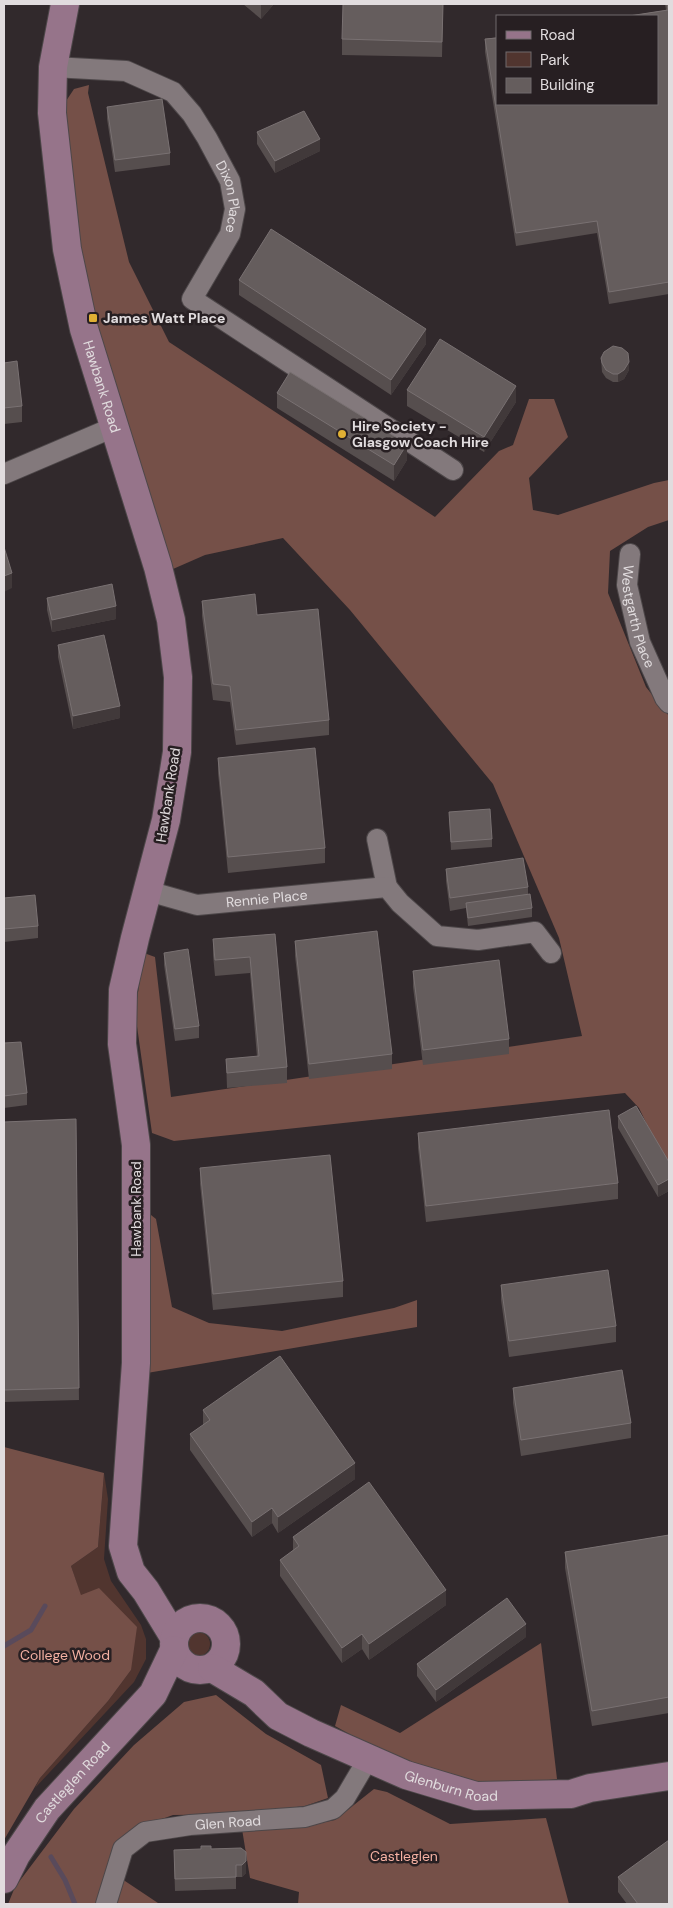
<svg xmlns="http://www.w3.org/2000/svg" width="673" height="1908" viewBox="0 0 673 1908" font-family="'DM Sans',sans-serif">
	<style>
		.green { fill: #51352f }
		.forest { fill: #755048 }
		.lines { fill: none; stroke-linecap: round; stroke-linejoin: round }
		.stream { stroke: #594a5b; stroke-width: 5 }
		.street-casing { stroke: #4d4749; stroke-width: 22 }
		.secondary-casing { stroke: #4d4749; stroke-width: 30 }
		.street { stroke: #83797c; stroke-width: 20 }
		.secondary { stroke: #96748a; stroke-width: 28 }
		.wall { fill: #564e4e }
		.shaded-wall { fill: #41393a }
		.building { fill: #655d5d; stroke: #797172 }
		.poi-dot { fill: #e0b034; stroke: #271f22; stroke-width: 2 }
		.labels { text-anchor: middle; stroke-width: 5; stroke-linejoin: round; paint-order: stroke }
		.street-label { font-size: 14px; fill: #e1dcde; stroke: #271f22 }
		.poi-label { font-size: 14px; font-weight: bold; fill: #e1dcde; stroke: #271f22; text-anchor: start }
		.park-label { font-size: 14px; fill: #f5b1a3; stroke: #271f22 }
	</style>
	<rect width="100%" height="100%" fill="#31292c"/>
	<path class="green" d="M 104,1473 L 108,1499 L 104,1559 L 111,1581 L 141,1625 L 146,1639 L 146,1659 L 134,1682 L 35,1788 L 40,1778 L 108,1701 L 131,1670 L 81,1596 L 71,1566 L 98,1547 Z
		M186 1644a12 12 0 1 1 24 0a12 12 0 1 1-24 0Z"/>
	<path class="forest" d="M 89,85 L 88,93 L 129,262 L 169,342 L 435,517 L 499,451 L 513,445 L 529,399 L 554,399 L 568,437 L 529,478 L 533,510 L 558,515 L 654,483 L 669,480 L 669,520 L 648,527 L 610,551 L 608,593 L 646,687 L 669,716 L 669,1170 L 639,1108 L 625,1093 L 174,1141 L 152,1133 L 135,1012 L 144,953 L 155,957 L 171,1097 L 582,1036 L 559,938 L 493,784 L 350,610 L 283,538 L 205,555 L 173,569 L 97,326 L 74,217 L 64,104 L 74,89 Z
		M 146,1211 L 156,1219 L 172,1307 L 209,1323 L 282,1331 L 394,1308 L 417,1300 L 417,1327 L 147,1373 Z
		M 4,1447 L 104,1473 L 98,1547 L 71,1566 L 81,1595 L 99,1588 L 137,1627 L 131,1670 L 108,1701 L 40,1778 L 4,1840 Z
		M 541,1643 L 557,1779 L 483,1788 L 415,1771 L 335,1726 L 341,1705 L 400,1733 Z
		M 216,1695 L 266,1734 L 321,1765 L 328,1798 L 305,1806 L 238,1814 L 173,1815 L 140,1827 L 98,1904 L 8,1904 L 15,1887 L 74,1809 L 134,1745 L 184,1702 Z
		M 374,1789 L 387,1792 L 450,1824 L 546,1818 L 569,1904 L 298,1904 L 299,1892 L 250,1878 L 242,1829 L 320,1823 L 335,1820 Z
		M 119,1877 L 158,1903 L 169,1904 L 113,1904 Z"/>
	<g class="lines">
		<path class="stream" d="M 4,1646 L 31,1630 L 45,1606
			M 51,1857 L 65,1880 L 75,1904"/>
		<defs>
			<g id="street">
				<path id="s1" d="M 53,67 L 126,71 L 173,92 L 192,114 L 207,138 L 230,181 L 235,209 L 230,234 L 192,299 L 453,470"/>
				<path d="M 4,474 L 114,427"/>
				<path id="s2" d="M 630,554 L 627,585 L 640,642 L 665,698 L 669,703"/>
				<path d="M 377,839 L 387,887"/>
				<path id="s3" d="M 148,891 L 197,905 L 387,887 L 400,903 L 437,936 L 478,940 L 535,932 L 551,953"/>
				<path id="s4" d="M 106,1904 L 123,1849 L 145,1832 L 190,1825 L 305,1817 L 333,1809 L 345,1798 L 368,1759"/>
			</g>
			<g id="secondary">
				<path id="s5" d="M 65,4 L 53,67 L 52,113 L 67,249 L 84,329 L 158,567 L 171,620 L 178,677 L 177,752 L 166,820 L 135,938 L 123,990 L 122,1044 L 136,1145 L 136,1363 L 123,1546 L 131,1572 L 146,1591 L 174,1637"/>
				<circle cx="200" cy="1644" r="26"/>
				<path id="s6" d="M 212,1668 L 254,1693 L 278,1716 L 311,1733 L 406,1775 L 476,1796 L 571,1794 L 590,1788 L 669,1776"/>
				<path id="s7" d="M 4,1879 L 16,1855 L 47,1809 L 153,1694 L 174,1650"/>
			</g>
		</defs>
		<use href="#street" class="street-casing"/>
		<use href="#secondary" class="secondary-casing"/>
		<use href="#street" class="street"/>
		<use href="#secondary" class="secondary"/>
	</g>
	<path class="wall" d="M 243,4 L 274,4 L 261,19 Z
		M 443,4 L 442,57 L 342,55 L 342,39 Z
		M 665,4 L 669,4 L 669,294 L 609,304 L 597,233 L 516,246 L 485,52 L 485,39 L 666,10 Z
		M 107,107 L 170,153 L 170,165 L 115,172 L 107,119 Z
		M 257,132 L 320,151 L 275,173 L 257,144 Z
		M 4,277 L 5,283 L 5,299 L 4,299 Z
		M 239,280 L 426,344 L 391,395 L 239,295 Z
		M 601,358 L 629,370 L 624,379 L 618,382 L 613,382 L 606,378 L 602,372 Z
		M 4,363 L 22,406 L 22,422 L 4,424 Z
		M 407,390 L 516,402 L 484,452 L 407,406 Z
		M 277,393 L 407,460 L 394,481 L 277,408 Z
		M 47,598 L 116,619 L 52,632 L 47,610 Z
		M 202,601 L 257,615 L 329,720 L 329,735 L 236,745 L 230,702 L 213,700 L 202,616 Z
		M 669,632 L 669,647 L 668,645 L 668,633 Z
		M 58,645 L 120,718 L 73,729 L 58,657 Z
		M 218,758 L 325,848 L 325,863 L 228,873 L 218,773 Z
		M 449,812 L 492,839 L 492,847 L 451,850 Z
		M 446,869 L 528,887 L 528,894 L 532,908 L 532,917 L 468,926 L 466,908 L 450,911 L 446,881 Z
		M 4,898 L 38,926 L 38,938 L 4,942 Z
		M 275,934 L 287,1067 L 287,1083 L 227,1088 L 226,1059 L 257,1057 L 250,973 L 215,976 L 213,955 L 213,939 Z
		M 295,941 L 392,1054 L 392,1069 L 309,1079 L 295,956 Z
		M 164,953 L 199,1026 L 199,1038 L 175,1041 L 164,965 Z
		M 413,971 L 509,1039 L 509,1054 L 423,1065 L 413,987 Z
		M 4,1043 L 27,1093 L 27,1105 L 4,1108 Z
		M 618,1116 L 669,1162 L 669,1191 L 658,1197 L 618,1128 Z
		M 76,1119 L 79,1400 L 4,1402 L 4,1122 Z
		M 418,1133 L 618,1183 L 618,1199 L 426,1222 L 418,1148 Z
		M 200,1168 L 343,1281 L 343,1297 L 213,1310 L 200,1184 Z
		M 501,1285 L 616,1326 L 616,1342 L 509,1357 L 501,1300 Z
		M 513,1388 L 631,1423 L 631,1438 L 521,1456 L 513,1403 Z
		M 203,1410 L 355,1479 L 278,1533 L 272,1523 L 252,1537 L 190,1450 L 190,1434 L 203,1425 Z
		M 669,1535 L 669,1713 L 592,1726 L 565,1568 L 565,1552 Z
		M 293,1537 L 446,1605 L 369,1660 L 362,1649 L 342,1663 L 280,1576 L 280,1560 L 293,1551 Z
		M 526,1637 L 436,1702 L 417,1676 L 417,1664 Z
		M 241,1848 L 246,1873 L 242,1877 L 236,1877 L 236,1889 L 175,1891 L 174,1862 L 201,1849 Z
		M 618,1877 L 669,1904 L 627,1904 L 618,1892 Z"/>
	<path class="shaded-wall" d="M 261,4 L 274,4 L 261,19 Z
		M 320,139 L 320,151 L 275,173 L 275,161 Z
		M 426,329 L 426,344 L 391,395 L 391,380 Z
		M 629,362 L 629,370 L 624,379 L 618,382 L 618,374 Z
		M 516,386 L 516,402 L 484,452 L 484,437 Z
		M 407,444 L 407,460 L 394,481 L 394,465 Z
		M 12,573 L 12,588 L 4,592 L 4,576 Z
		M 116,606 L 116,619 L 52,632 L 52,620 Z
		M 120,706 L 120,718 L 73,729 L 73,716 Z
		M 669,1179 L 669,1191 L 658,1197 L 658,1185 Z
		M 355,1463 L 355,1479 L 278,1533 L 278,1517 Z
		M 272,1508 L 272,1523 L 252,1537 L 252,1522 Z
		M 446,1590 L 446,1605 L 369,1660 L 369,1644 Z
		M 526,1624 L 526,1637 L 436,1702 L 436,1690 Z
		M 362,1634 L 362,1649 L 342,1663 L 342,1648 Z
		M 246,1861 L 246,1873 L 242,1877 L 242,1865 Z"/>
	<path class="building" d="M 343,4 L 443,4 L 442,42 L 342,39 Z
		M 667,4 L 669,4 L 669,282 L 609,292 L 597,221 L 516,233 L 485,39 L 497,38 L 497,104 L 657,104 L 657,16 L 629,16 L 668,10 Z
		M 162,99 L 170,153 L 115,160 L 107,107 Z
		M 304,111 L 320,139 L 275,161 L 257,132 Z
		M 271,229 L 426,329 L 391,380 L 239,280 Z
		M 440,339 L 516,386 L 484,437 L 407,390 Z
		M 613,346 L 622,348 L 628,353 L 629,362 L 624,370 L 618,374 L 613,374 L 606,370 L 602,363 L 601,358 L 604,352 Z
		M 17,361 L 22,406 L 4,408 L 4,363 Z
		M 290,372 L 407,444 L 394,465 L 277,393 Z
		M 4,547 L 12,573 L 4,576 Z
		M 112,584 L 116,606 L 52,620 L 47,598 Z
		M 255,594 L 257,615 L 318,609 L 329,720 L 236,730 L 230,686 L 213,684 L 202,601 Z
		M 104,635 L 120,706 L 73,716 L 58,645 Z
		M 315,748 L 325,848 L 228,857 L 218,758 Z
		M 490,809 L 492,839 L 451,842 L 449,812 Z
		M 523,858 L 528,887 L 450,898 L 446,869 Z
		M 530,894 L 532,908 L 468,918 L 466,903 Z
		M 35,895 L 38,926 L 4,929 L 4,898 Z
		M 377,931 L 392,1054 L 309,1064 L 295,941 Z
		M 275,934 L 287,1067 L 227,1073 L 226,1059 L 259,1056 L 250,957 L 215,960 L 213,939 Z
		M 188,949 L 199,1026 L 175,1029 L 164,953 Z
		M 499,960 L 509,1039 L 423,1050 L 413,971 Z
		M 21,1042 L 27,1093 L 4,1096 L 4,1043 Z
		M 636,1106 L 669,1162 L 669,1179 L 658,1185 L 618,1116 Z
		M 609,1110 L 618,1183 L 426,1206 L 418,1133 Z
		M 76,1119 L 79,1388 L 4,1390 L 4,1122 Z
		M 330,1155 L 343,1281 L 213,1294 L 200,1168 Z
		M 608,1270 L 616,1326 L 509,1341 L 501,1285 Z
		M 280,1356 L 355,1463 L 278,1517 L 272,1508 L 252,1522 L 190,1434 L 210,1420 L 203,1410 Z
		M 622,1370 L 631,1423 L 521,1440 L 513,1388 Z
		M 369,1482 L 446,1590 L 369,1644 L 362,1634 L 342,1648 L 280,1560 L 299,1546 L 293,1537 Z
		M 669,1535 L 669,1697 L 592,1711 L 565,1552 Z
		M 507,1598 L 526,1624 L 436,1690 L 417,1664 Z
		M 669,1840 L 669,1904 L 638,1904 L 618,1877 Z
		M 201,1846 L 211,1846 L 211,1849 L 241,1848 L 246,1852 L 246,1861 L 242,1865 L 236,1865 L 236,1877 L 175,1879 L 174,1850 L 201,1849 Z"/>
	<g class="poi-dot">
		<rect x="88" y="313" width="10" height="10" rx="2.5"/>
		<circle cx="342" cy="434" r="5"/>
	</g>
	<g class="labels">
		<g class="street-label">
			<text dy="5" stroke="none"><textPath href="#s1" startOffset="246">Dixon Place</textPath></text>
			<text dy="5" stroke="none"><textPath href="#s5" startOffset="389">Hawbank Road</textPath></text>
			<text dy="5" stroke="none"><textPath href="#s2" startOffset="64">Westgarth Place</textPath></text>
			<text transform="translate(168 795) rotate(-81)" y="5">Hawbank Road</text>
			<text dy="5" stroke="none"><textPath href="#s3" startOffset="121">Rennie Place</textPath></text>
			<text transform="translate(136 1209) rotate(-90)" y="5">Hawbank Road</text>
			<text dy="5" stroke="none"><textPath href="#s7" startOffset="119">Castleglen Road</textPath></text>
			<text dy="5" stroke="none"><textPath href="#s6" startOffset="270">Glenburn Road</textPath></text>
			<text dy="5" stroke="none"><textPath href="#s4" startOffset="169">Glen Road</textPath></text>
		</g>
		<g class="poi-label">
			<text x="103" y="323">James Watt Place</text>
			<text x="352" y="431">Hire Society -<tspan x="352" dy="16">Glasgow Coach Hire</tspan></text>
		</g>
		<g class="park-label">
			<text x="65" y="1660">College Wood</text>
			<text x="404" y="1861">Castleglen</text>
		</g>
	</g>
	<rect width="673" height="1908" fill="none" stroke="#e1dcde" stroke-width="10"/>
	<rect x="496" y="15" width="162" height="90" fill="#271f22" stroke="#716b6d"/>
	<rect x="506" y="31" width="25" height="8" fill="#96748a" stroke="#716b6d"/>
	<text x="540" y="40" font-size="15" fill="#e1dcde">Road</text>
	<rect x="506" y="52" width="25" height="15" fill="#51352f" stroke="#716b6d"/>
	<text x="540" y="65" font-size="15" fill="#e1dcde">Park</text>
	<rect x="506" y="78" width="25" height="15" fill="#655d5d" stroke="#716b6d"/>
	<text x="540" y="90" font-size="15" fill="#e1dcde">Building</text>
</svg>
